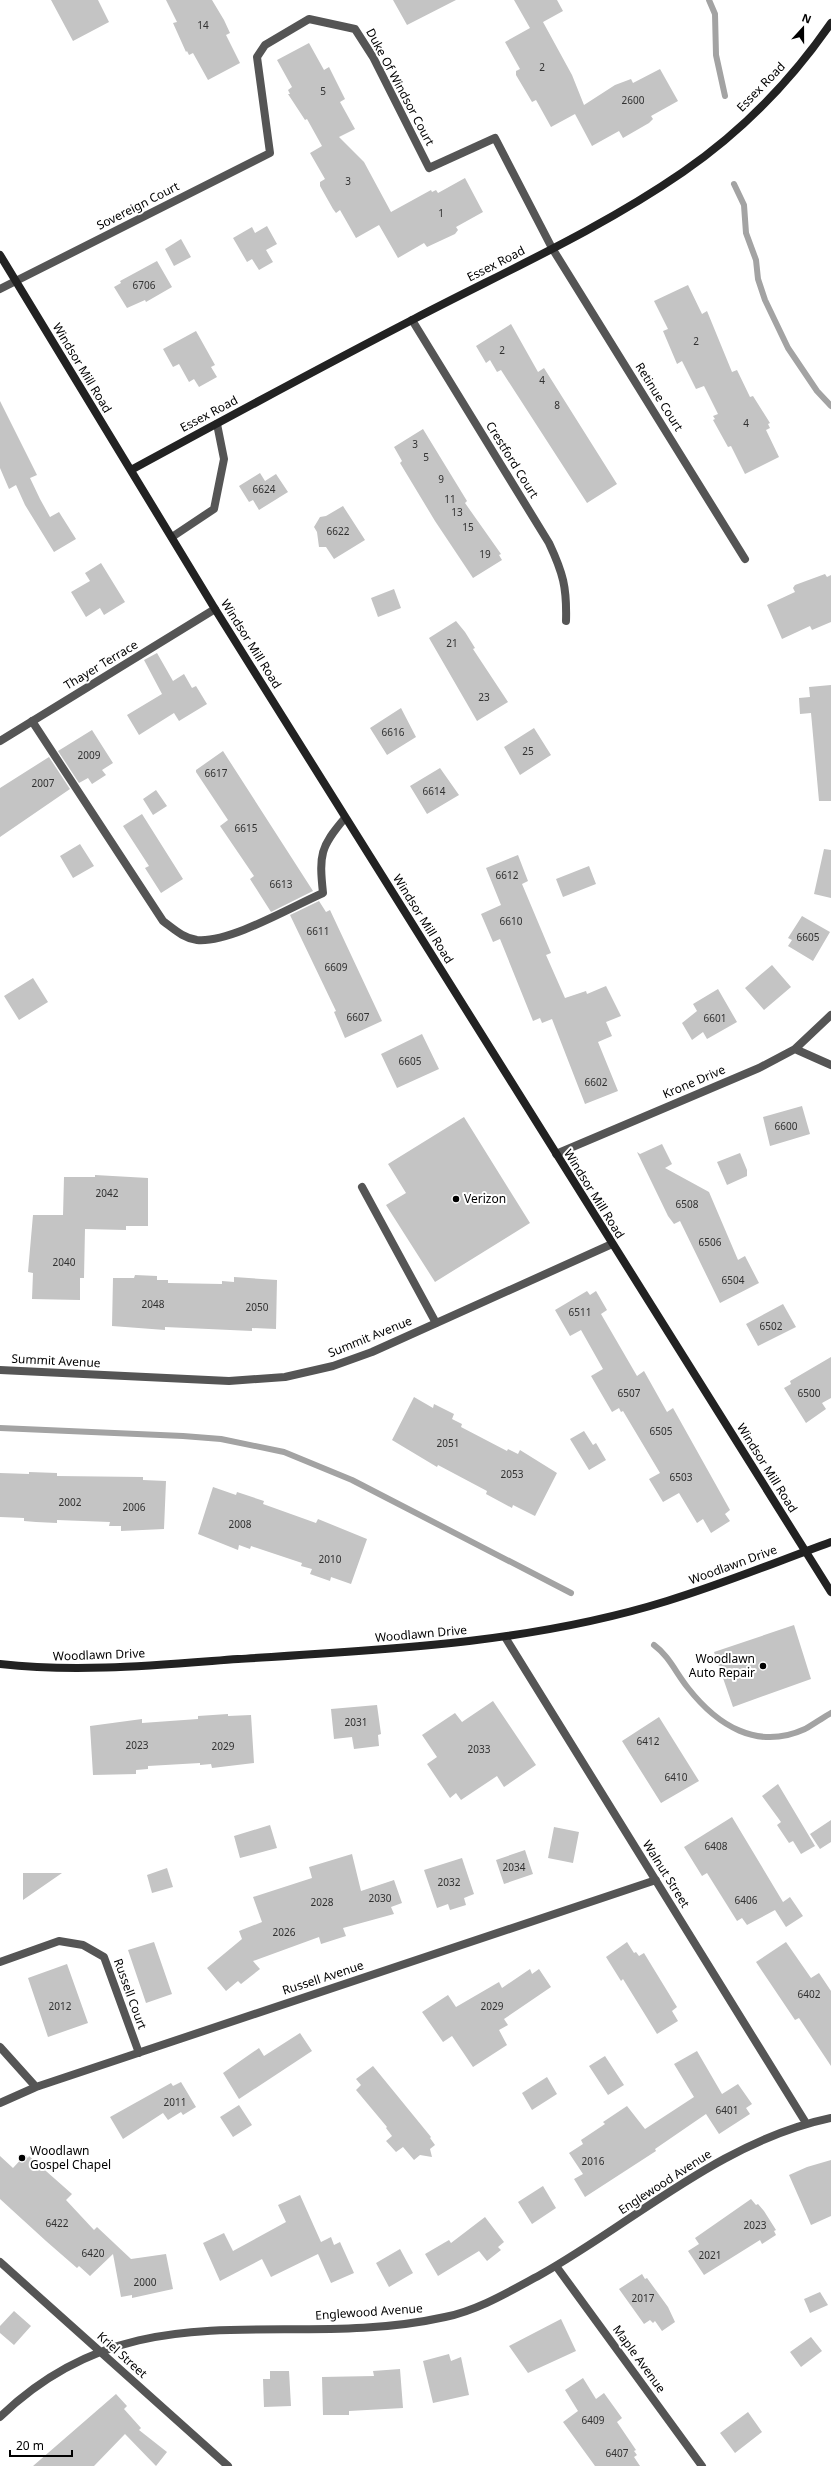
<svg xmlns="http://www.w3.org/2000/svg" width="831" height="2466" viewBox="0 0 831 2466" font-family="'Noto Sans',sans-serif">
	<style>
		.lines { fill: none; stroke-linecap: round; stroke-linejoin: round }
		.stream { stroke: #a3a3a3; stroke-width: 6 }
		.building { fill: #c4c4c4 }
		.lane { stroke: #555; stroke-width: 8 }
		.street { stroke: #555; stroke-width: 8 }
		.secondary { stroke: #222; stroke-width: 8 }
		.poi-dot { fill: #000; stroke: #fff; stroke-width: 1.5 }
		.labels { text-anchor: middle; stroke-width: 4; stroke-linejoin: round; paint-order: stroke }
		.number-label { font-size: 10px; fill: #313131 }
		.street-label { font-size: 12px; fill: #000; stroke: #fff }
		.poi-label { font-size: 12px; fill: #000; stroke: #fff; text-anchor: start }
	</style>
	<rect width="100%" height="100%" fill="#fff"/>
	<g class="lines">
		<path class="stream" d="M 709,0 L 715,14 L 716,55 L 725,96
			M 734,184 L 744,205 L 746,233 L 756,260 L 758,279 L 765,300 L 788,348 L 817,391 L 831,406
			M 0,1428 L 183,1436 L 221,1439 L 284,1452 L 352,1480 L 571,1593
			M 654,1645 C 669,1656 676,1673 688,1688 C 717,1725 757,1751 805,1729 C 814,1724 822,1718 831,1713"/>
	</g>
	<path class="building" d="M 51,0 L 98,0 L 109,22 L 73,41 Z
		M 166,0 L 212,0 L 224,20 L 230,33 L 226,35 L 240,63 L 208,80 L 193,53 L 189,55 L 187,51 L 186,52 L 173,23 L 177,22 Z
		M 393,0 L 456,0 L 407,25 Z
		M 514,0 L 557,0 L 563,11 L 543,22 L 572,75 L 584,105 L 615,85 L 631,79 L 633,83 L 660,69 L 678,101 L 651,116 L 653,119 L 649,123 L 623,138 L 619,131 L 592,146 L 575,114 L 551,127 L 536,100 L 532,102 L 516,75 L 516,71 L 520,69 L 505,42 L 530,28 Z
		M 309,43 L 324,70 L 329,67 L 345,99 L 340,102 L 355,129 L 339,137 L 364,162 L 391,212 L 431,190 L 432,192 L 436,190 L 438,193 L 465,178 L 483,212 L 456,227 L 458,230 L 455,234 L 427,247 L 424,243 L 398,258 L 379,225 L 356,238 L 340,210 L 336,213 L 333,209 L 320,186 L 320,182 L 325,179 L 310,153 L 322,146 L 307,119 L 305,120 L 288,94 L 290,94 L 288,90 L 292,87 L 277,60 Z
		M 267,226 L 277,244 L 266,250 L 273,262 L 259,270 L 252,259 L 247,262 L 233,238 L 252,227 L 255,233 Z
		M 181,239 L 191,257 L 174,266 L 165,249 Z
		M 157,261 L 172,287 L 146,302 L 145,300 L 127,308 L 114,287 L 121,283 L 120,281 Z
		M 688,285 L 702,314 L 707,311 L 732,372 L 737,370 L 750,397 L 753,396 L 770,423 L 768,424 L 770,428 L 766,430 L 779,457 L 745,474 L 731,446 L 728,447 L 713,420 L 715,419 L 713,416 L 718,414 L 704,386 L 696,389 L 682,361 L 677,364 L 663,331 L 668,329 L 654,301 Z
		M 511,324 L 538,372 L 544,368 L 617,484 L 587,503 L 501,370 L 497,372 L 490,360 L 486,363 L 476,346 Z
		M 196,331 L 215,365 L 211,367 L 217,377 L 199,387 L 194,379 L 189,382 L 179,364 L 173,367 L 163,349 Z
		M 0,401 L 37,475 L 30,478 L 40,499 L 50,517 L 59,512 L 76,539 L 54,552 L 25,505 L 16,485 L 9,489 L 0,468 Z
		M 423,429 L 467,501 L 465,503 L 501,554 L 499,555 L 502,560 L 473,578 L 435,521 L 400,463 L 402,461 L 394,447 Z
		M 260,473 L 265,481 L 276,474 L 288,492 L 259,510 L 253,500 L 249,502 L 239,486 Z
		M 343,506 L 365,540 L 334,559 L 326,547 L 319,547 L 317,532 L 314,527 L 320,517 L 326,516 Z
		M 101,563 L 125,602 L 104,615 L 100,608 L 86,617 L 71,592 L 90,581 L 85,573 Z
		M 825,574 L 827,577 L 831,575 L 831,622 L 812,630 L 810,626 L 782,639 L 767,605 L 795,592 L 793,588 L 795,585 Z
		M 394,589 L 401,608 L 378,617 L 371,598 Z
		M 456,621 L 465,632 L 475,648 L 473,649 L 508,702 L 477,721 L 429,638 Z
		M 157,653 L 173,681 L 184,674 L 192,688 L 196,686 L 207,704 L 179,721 L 174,713 L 139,735 L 127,715 L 162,694 L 144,660 Z
		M 831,685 L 831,801 L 819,801 L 811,713 L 800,714 L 799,698 L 810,697 L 809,687 Z
		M 401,708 L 416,737 L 387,755 L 370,728 Z
		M 534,728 L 551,755 L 520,775 L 504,747 Z
		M 92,730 L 113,763 L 102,770 L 106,775 L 92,784 L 88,778 L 79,783 L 58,751 Z
		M 223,751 L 313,891 L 271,912 L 250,879 L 254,876 L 220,826 L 228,820 L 196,772 L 196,770 Z
		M 49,757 L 70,789 L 0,837 L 0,788 Z
		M 440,768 L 459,795 L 427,814 L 410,786 Z
		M 156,790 L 167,806 L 153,815 L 143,799 Z
		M 142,814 L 183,879 L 161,893 L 145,868 L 149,866 L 123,826 Z
		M 80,844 L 94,866 L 73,878 L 60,856 Z
		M 824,849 L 831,850 L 831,898 L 814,894 Z
		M 518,855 L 528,881 L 522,884 L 551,953 L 546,955 L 565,998 L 586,991 L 587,994 L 606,986 L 621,1016 L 606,1022 L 612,1036 L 598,1042 L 618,1091 L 585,1104 L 552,1019 L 542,1023 L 540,1018 L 533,1021 L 500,939 L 493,942 L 481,914 L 501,905 L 486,868 Z
		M 589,866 L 596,884 L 563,897 L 556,879 Z
		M 319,901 L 326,912 L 330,910 L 382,1021 L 345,1038 L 334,1012 L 336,1011 L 290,915 Z
		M 802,916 L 830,932 L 813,961 L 788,946 L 792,940 L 788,938 Z
		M 772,965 L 791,987 L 764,1010 L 745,988 Z
		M 33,978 L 48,1002 L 19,1020 L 4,996 Z
		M 718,989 L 737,1022 L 707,1039 L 703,1032 L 692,1040 L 682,1023 L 697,1011 L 693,1004 Z
		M 422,1034 L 439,1069 L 397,1088 L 381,1054 Z
		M 802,1106 L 810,1134 L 770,1146 L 763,1117 Z
		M 464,1117 L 530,1223 L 435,1282 L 386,1205 L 406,1193 L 388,1164 Z
		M 662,1144 L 672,1164 L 665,1168 L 709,1192 L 738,1260 L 745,1256 L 759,1283 L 720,1303 L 680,1221 L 674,1224 L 668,1216 L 637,1152 L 640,1154 Z
		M 740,1153 L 747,1170 L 747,1176 L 727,1185 L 717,1162 Z
		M 95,1175 L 148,1178 L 148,1226 L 126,1226 L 126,1230 L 85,1229 L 84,1278 L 80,1278 L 80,1300 L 32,1299 L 33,1273 L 28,1272 L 33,1215 L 63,1215 L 64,1177 L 95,1177 Z
		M 135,1275 L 157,1276 L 157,1280 L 168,1280 L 168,1283 L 222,1284 L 222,1281 L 234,1282 L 234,1277 L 277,1280 L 276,1329 L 252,1328 L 252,1331 L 165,1327 L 165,1330 L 112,1326 L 113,1278 L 134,1278 Z
		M 587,1291 L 590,1295 L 596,1291 L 607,1310 L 601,1314 L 637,1376 L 644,1371 L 667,1412 L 673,1408 L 730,1510 L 725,1514 L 730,1521 L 711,1533 L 703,1519 L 697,1523 L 679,1493 L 663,1502 L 649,1479 L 660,1473 L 623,1411 L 621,1412 L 619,1408 L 612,1412 L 591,1376 L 603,1369 L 581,1330 L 570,1336 L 555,1310 Z
		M 783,1304 L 796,1327 L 758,1346 L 746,1324 Z
		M 831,1357 L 831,1398 L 822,1403 L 826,1409 L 806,1423 L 784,1388 L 791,1384 L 790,1381 Z
		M 414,1397 L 433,1408 L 434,1404 L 454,1414 L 452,1419 L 462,1424 L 461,1427 L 507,1451 L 508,1449 L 518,1454 L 520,1450 L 557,1473 L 535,1516 L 513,1505 L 512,1508 L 486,1494 L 487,1491 L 438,1465 L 437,1467 L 392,1440 Z
		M 584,1431 L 593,1445 L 596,1443 L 606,1460 L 589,1470 L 570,1439 Z
		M 29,1472 L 57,1473 L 57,1476 L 143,1477 L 143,1480 L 166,1481 L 164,1529 L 121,1531 L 121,1526 L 109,1526 L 110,1522 L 57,1520 L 57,1523 L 36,1522 L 24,1521 L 24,1518 L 0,1517 L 0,1473 L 29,1474 Z
		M 213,1487 L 236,1495 L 237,1492 L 264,1501 L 263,1504 L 316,1523 L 318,1519 L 367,1539 L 351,1584 L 331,1577 L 330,1581 L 310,1574 L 312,1569 L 301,1566 L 302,1563 L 251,1546 L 250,1549 L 239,1545 L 238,1550 L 198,1534 Z
		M 794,1625 L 811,1679 L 733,1707 L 714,1652 Z
		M 493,1701 L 536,1765 L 504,1787 L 497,1776 L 461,1800 L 456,1793 L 450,1798 L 427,1764 L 437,1757 L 422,1735 L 455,1713 L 462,1722 Z
		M 377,1705 L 381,1734 L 378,1735 L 379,1746 L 354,1749 L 352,1737 L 334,1739 L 331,1709 Z
		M 228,1714 L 228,1716 L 251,1715 L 254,1763 L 212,1768 L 211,1764 L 200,1765 L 200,1763 L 148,1766 L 148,1769 L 136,1770 L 136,1774 L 93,1775 L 90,1726 L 142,1719 L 142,1723 L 198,1719 L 198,1716 Z
		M 659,1717 L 699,1781 L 661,1803 L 622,1741 Z
		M 778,1784 L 815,1846 L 801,1854 L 793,1841 L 789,1843 L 777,1825 L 781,1822 L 762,1796 Z
		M 732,1817 L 783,1902 L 790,1897 L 803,1916 L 786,1927 L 775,1910 L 747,1925 L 742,1918 L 737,1921 L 707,1873 L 702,1876 L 684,1847 Z
		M 831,1820 L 831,1842 L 820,1849 L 810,1834 Z
		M 270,1825 L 277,1848 L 240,1858 L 234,1836 Z
		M 554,1827 L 579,1832 L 573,1863 L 548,1858 Z
		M 525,1850 L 533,1874 L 504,1884 L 496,1860 Z
		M 352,1854 L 361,1891 L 394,1880 L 402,1903 L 391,1907 L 394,1914 L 343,1928 L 346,1936 L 321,1944 L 319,1937 L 253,1961 L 260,1969 L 241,1984 L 238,1981 L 226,1991 L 207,1968 L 242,1939 L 239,1931 L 262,1922 L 253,1897 L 312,1878 L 309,1867 Z
		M 462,1858 L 474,1894 L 464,1898 L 466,1905 L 450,1910 L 448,1904 L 437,1908 L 424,1870 Z
		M 167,1868 L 173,1887 L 152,1893 L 147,1875 Z
		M 23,1873 L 62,1873 L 23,1900 Z
		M 154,1942 L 172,1994 L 146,2003 L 128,1950 Z
		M 627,1942 L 634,1953 L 636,1952 L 639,1956 L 644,1953 L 677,2007 L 672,2011 L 678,2021 L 657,2034 L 623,1979 L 621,1981 L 606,1957 Z
		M 786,1942 L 811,1978 L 819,1973 L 831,1991 L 831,2066 L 799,2018 L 795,2020 L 756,1962 Z
		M 67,1964 L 88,2023 L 48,2037 L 28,1978 Z
		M 530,1969 L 532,1974 L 539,1969 L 551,1987 L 504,2019 L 508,2025 L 499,2030 L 507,2045 L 473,2067 L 452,2036 L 443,2042 L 422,2012 L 448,1995 L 456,2007 L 499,1982 L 502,1988 Z
		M 300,2033 L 312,2051 L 239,2099 L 223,2073 L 259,2048 L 264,2056 Z
		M 697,2051 L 722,2094 L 738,2084 L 752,2104 L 746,2108 L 750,2114 L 719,2134 L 706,2114 L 655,2149 L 656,2151 L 585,2197 L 574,2179 L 583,2174 L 569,2153 L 583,2144 L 581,2140 L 605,2124 L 603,2122 L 627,2106 L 645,2129 L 694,2097 L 674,2064 Z
		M 605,2056 L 624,2085 L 608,2095 L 589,2066 Z
		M 373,2066 L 431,2137 L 430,2138 L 435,2145 L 430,2149 L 432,2157 L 420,2155 L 414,2160 L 403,2147 L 396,2152 L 386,2141 L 392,2136 L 386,2128 L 387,2127 L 356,2090 L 361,2085 L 356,2079 Z
		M 547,2077 L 557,2094 L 532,2110 L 522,2093 Z
		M 181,2082 L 196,2107 L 183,2115 L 181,2112 L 168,2120 L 163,2113 L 123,2139 L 110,2117 L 171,2083 L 173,2086 Z
		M 239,2105 L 252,2125 L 233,2137 L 220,2117 Z
		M 25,2155 L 28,2158 L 29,2156 L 72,2194 L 66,2200 L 94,2230 L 97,2227 L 131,2259 L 166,2254 L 173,2289 L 132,2298 L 132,2295 L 121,2297 L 113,2254 L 90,2276 L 79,2266 L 77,2268 L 46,2241 L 0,2199 L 0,2156 L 13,2168 Z
		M 831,2160 L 831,2216 L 811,2225 L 789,2175 L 807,2167 Z
		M 543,2186 L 556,2208 L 532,2224 L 518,2202 Z
		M 300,2195 L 321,2242 L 331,2237 L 334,2245 L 340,2242 L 354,2273 L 331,2283 L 318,2254 L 271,2277 L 262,2259 L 220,2281 L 203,2243 L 224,2233 L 233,2251 L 286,2222 L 278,2205 Z
		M 751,2199 L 756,2205 L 758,2204 L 764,2211 L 776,2230 L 774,2231 L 776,2235 L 762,2244 L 760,2240 L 704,2275 L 688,2251 L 699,2244 L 695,2238 Z
		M 485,2217 L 504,2242 L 498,2247 L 501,2250 L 487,2261 L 479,2251 L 438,2276 L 425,2254 L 449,2240 L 451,2243 Z
		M 400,2249 L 413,2273 L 389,2287 L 376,2263 Z
		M 642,2274 L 645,2279 L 647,2278 L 668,2307 L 675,2322 L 662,2331 L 655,2321 L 653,2323 L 650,2320 L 644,2324 L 619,2289 Z
		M 820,2292 L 828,2305 L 810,2313 L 804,2299 Z
		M 14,2311 L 31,2326 L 14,2345 L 0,2333 L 0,2326 Z
		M 561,2319 L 576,2351 L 528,2373 L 509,2346 Z
		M 811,2337 L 822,2351 L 801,2367 L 790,2352 Z
		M 449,2354 L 451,2361 L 461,2357 L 469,2395 L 433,2403 L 423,2361 Z
		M 400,2369 L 403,2408 L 349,2411 L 349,2415 L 323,2415 L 322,2377 L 374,2376 L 373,2371 Z
		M 270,2371 L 289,2371 L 291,2406 L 264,2407 L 263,2379 L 270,2379 Z
		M 583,2378 L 596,2399 L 604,2393 L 622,2418 L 617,2422 L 636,2450 L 634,2451 L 637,2455 L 634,2457 L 640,2466 L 595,2466 L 563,2422 L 578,2411 L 565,2390 Z
		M 116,2394 L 127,2406 L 124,2409 L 141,2428 L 139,2430 L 167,2452 L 156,2466 L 125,2434 L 94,2466 L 33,2466 Z
		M 748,2412 L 762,2432 L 735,2453 L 720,2433 Z"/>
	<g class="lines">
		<path class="lane" d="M 172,537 L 214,509 L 224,459 L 217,424
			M 32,721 L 163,921 C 174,929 183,938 197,940 C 230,943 291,907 323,893 C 319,855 320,847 345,818
			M 362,1187 L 436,1323"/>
		<path class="street" d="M 0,289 L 270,153 L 257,57 L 265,45 L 309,19 L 355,29 L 373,57 L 429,168 L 495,138 L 552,248 L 745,559
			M 412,320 L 549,543 C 563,573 567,587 566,621
			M 0,741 L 215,609
			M 795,1049 L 831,1065
			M 556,1154 L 759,1068 L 795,1049 L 831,1015
			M 0,1370 L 229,1381 L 285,1377 L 333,1366 L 372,1352 L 612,1244
			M 505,1637 L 806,2123
			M 0,1962 L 59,1941 L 83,1945 L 104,1957 L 139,2053
			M 0,2047 L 36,2087
			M 0,2103 L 36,2087 L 656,1880
			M 0,2262 L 228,2466
			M 556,2266 L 702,2466
			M 0,2417 C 137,2284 284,2353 445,2317 C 479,2310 510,2291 540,2275 C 636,2221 721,2141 831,2118"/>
		<path class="secondary" d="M 0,255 L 215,609 L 831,1592
			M 131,470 C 225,419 319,368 414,319 C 504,272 599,230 683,172 C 741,132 791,81 831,23
			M 0,1664 C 79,1673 158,1665 238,1659 C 382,1650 528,1644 667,1601 C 723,1584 776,1562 831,1542"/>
	</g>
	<g class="poi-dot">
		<circle cx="456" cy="1199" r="4"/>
		<circle cx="763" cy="1666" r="4"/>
		<circle cx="22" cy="2158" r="4"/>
	</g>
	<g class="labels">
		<g class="number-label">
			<text x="203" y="29">14</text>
			<text x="542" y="71">2</text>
			<text x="323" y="95">5</text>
			<text x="633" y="104">2600</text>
			<text x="348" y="185">3</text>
			<text x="441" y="217">1</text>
			<text x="144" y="289">6706</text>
			<text x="696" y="345">2</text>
			<text x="502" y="354">2</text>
			<text x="542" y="384">4</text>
			<text x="557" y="409">8</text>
			<text x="746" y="427">4</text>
			<text x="415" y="448">3</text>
			<text x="426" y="461">5</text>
			<text x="441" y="483">9</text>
			<text x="264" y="493">6624</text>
			<text x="450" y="503">11</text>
			<text x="457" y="516">13</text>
			<text x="468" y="531">15</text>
			<text x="338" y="535">6622</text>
			<text x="485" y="558">19</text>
			<text x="452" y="647">21</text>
			<text x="484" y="701">23</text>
			<text x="393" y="736">6616</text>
			<text x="528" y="755">25</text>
			<text x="89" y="759">2009</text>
			<text x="216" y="777">6617</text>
			<text x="43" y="787">2007</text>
			<text x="434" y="795">6614</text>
			<text x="246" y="832">6615</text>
			<text x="507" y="879">6612</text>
			<text x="281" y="888">6613</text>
			<text x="511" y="925">6610</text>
			<text x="318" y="935">6611</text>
			<text x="808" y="941">6605</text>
			<text x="336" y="971">6609</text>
			<text x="358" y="1021">6607</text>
			<text x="715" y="1022">6601</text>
			<text x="410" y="1065">6605</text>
			<text x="596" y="1086">6602</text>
			<text x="786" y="1130">6600</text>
			<text x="107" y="1197">2042</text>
			<text x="687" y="1208">6508</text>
			<text x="710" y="1246">6506</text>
			<text x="64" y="1266">2040</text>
			<text x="733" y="1284">6504</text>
			<text x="153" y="1308">2048</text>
			<text x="257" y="1311">2050</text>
			<text x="580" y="1316">6511</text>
			<text x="771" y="1330">6502</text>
			<text x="629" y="1397">6507</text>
			<text x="809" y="1397">6500</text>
			<text x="661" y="1435">6505</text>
			<text x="448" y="1447">2051</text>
			<text x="512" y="1478">2053</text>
			<text x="681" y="1481">6503</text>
			<text x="70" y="1506">2002</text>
			<text x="134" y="1511">2006</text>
			<text x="240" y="1528">2008</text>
			<text x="330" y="1563">2010</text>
			<text x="356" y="1726">2031</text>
			<text x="648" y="1745">6412</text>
			<text x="137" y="1749">2023</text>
			<text x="223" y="1750">2029</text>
			<text x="479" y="1753">2033</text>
			<text x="676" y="1781">6410</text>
			<text x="716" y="1850">6408</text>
			<text x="514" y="1871">2034</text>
			<text x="449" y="1886">2032</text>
			<text x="380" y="1902">2030</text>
			<text x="746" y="1904">6406</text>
			<text x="322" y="1906">2028</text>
			<text x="284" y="1936">2026</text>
			<text x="809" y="1998">6402</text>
			<text x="60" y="2010">2012</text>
			<text x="492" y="2010">2029</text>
			<text x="175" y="2106">2011</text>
			<text x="727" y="2114">6401</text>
			<text x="593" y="2165">2016</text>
			<text x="57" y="2227">6422</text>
			<text x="755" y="2229">2023</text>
			<text x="93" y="2257">6420</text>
			<text x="710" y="2259">2021</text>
			<text x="145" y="2286">2000</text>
			<text x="643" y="2302">2017</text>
			<text x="593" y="2424">6409</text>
			<text x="617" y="2457">6407</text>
		</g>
		<g class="street-label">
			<text transform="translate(400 87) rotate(62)" y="4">Duke Of Windsor Court</text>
			<text transform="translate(761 87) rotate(-46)" y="4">Essex Road</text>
			<text transform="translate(138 206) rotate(-27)" y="4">Sovereign Court</text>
			<text transform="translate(496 264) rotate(-27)" y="4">Essex Road</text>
			<text transform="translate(82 368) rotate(59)" y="4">Windsor Mill Road</text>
			<text transform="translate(659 397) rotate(58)" y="4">Retinue Court</text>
			<text transform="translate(209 414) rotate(-28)" y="4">Essex Road</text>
			<text transform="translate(512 460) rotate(58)" y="4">Crestford Court</text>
			<text transform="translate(251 644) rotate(58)" y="4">Windsor Mill Road</text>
			<text transform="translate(101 665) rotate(-31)" y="4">Thayer Terrace</text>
			<text transform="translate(423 919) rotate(58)" y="4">Windsor Mill Road</text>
			<text transform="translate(694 1082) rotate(-23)" y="4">Krone Drive</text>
			<text transform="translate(594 1194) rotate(58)" y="4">Windsor Mill Road</text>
			<text transform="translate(370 1337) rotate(-22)" y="4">Summit Avenue</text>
			<text transform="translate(56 1361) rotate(3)" y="4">Summit Avenue</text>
			<text transform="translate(767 1468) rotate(58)" y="4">Windsor Mill Road</text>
			<text transform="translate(733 1565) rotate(-20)" y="4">Woodlawn Drive</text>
			<text transform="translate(421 1634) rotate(-5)" y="4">Woodlawn Drive</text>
			<text transform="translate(99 1655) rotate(-2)" y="4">Woodlawn Drive</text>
			<text transform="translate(666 1874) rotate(58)" y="4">Walnut Street</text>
			<text transform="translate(323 1978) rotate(-18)" y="4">Russell Avenue</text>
			<text transform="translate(130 1994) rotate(70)" y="4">Russell Court</text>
			<text transform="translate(665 2182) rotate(-33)" y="4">Englewood Avenue</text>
			<text transform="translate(369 2312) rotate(-4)" y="4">Englewood Avenue</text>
			<text transform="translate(122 2355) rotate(42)" y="4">Kriel Street</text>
			<text transform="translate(639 2359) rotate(54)" y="4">Maple Avenue</text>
		</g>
		<g class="poi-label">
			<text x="464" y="1203">Verizon</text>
			<text x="755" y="1663" text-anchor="end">Woodlawn<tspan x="755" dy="14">Auto Repair</tspan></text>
			<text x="30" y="2155">Woodlawn<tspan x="30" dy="14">Gospel Chapel</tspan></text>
		</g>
	</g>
	<g transform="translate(803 28) rotate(21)" stroke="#ffffff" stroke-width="3" paint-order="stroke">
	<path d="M0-3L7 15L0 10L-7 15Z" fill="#000000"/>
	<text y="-6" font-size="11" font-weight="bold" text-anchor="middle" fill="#000000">N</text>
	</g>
	<path d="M10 2450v6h62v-6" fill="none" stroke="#000000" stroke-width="2"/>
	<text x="16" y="2450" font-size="12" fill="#000000" stroke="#ffffff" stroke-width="3" paint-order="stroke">20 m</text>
</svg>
